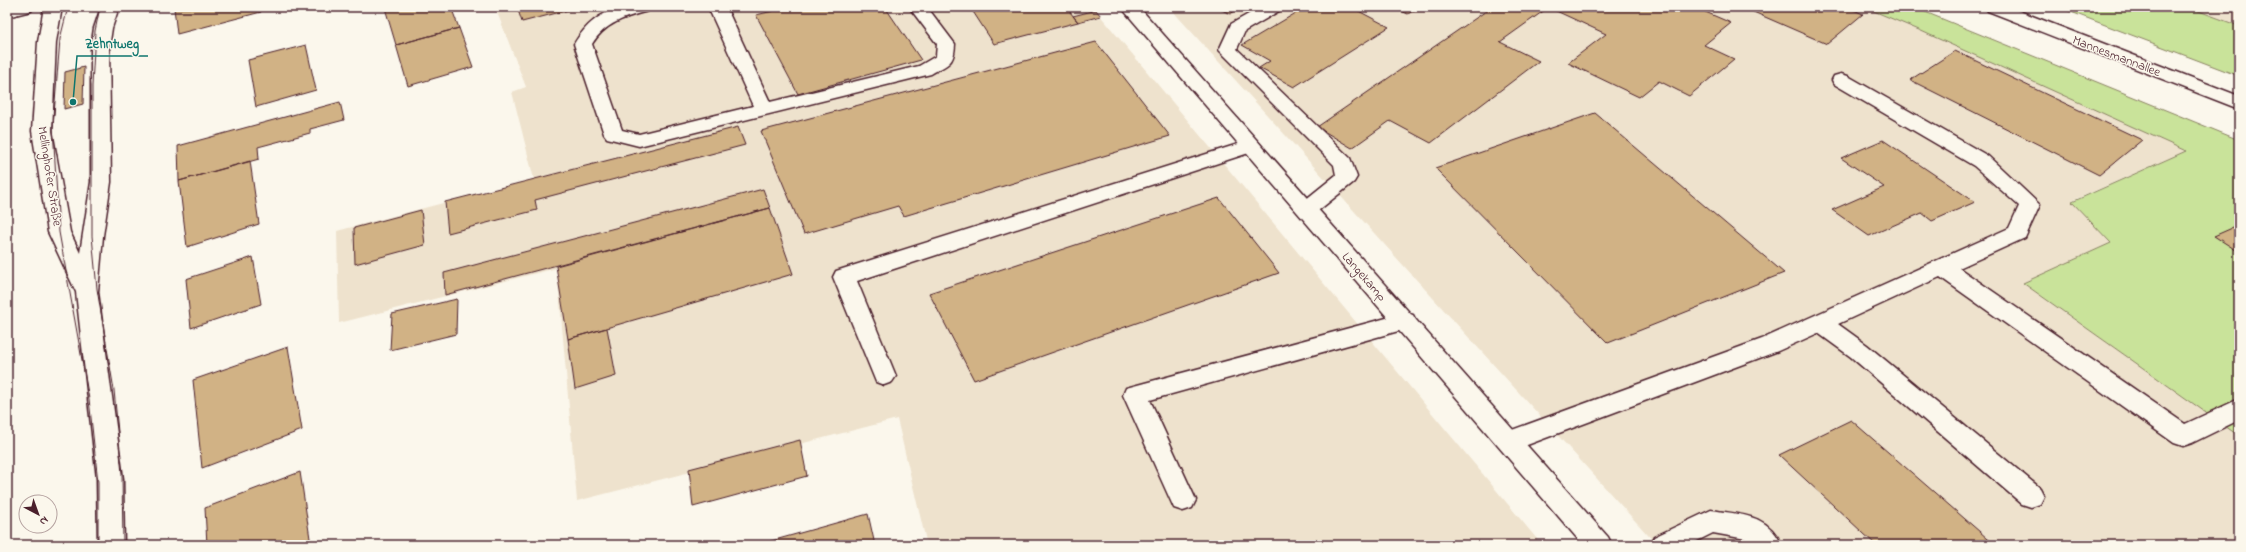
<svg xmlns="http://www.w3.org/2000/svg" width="2246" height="552" viewBox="0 0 2246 552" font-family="'Indie Flower',sans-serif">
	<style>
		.built { fill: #eee2cd }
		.green { fill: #c9e39a; stroke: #8a8162 }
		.building { fill: #d1b285; stroke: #4a1f2b }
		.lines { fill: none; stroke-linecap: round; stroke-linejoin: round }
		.lane-casing { stroke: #4a1f2b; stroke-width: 3 }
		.street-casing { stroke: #4a1f2b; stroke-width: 3 }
		.secondary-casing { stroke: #4a1f2b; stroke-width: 3 }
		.lane { fill: #fbf7ec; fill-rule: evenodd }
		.street { fill: #fbf7ec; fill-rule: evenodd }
		.secondary { fill: #fbf7ec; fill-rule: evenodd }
		.tram { stroke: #4a1f2b; stroke-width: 1 }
		.labels { text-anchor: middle; stroke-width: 3; stroke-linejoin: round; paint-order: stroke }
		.street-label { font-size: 13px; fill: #4a1f2b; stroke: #fbf7ec }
		.leader { fill: none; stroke: #0f766e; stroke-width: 1.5 }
		.callout-dot { fill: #0f766e; stroke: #fbf7ec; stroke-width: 1.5 }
		.callout-label { font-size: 14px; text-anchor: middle; font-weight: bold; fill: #0f766e; stroke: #fbf7ec; stroke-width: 3; stroke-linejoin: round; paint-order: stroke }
	</style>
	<rect width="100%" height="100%" fill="#fbf7ec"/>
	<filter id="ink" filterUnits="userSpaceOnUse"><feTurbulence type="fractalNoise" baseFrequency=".025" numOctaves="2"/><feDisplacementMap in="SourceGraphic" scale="8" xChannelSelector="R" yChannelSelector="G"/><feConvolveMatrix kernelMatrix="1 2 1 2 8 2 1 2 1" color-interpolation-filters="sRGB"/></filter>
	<g filter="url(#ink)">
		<path class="built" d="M 495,7 L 1093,7 L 1542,545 L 927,545 L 897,419 L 577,501 L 557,268 L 339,323 L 337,231 L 534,179 L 512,92 L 526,87 Z
			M 1169,7 L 1864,7 L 1919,30 L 2186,151 L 2072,201 L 2111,243 L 2023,283 L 2239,436 L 2239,545 L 1657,545 Z
			M 2188,7 L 2239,7 L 2239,26 Z"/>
		<path class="green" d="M 1864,7 L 1913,7 L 2239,140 L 2239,436 L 2023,283 L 2111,243 L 2072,202 L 2186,151 L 1919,30 Z
			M 2058,7 L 2188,7 L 2239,26 L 2239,76 Z"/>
		<path class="building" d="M 260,7 L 261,12 L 177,34 L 174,8 Z
			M 389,7 L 451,7 L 459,28 L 396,45 L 385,8 Z
			M 517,7 L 580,7 L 522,22 Z
			M 771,7 L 885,7 L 921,60 L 798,94 L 756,15 L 773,11 Z
			M 970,7 L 1066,7 L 1078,22 L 994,44 Z
			M 1216,7 L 1242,7 L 1230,14 Z
			M 1306,7 L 1351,7 L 1389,27 L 1294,87 L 1259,68 L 1270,61 L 1242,45 Z
			M 1392,7 L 1419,7 L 1408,14 Z
			M 1492,7 L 1549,7 L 1500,42 L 1539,61 L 1431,143 L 1390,121 L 1352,148 L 1317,127 Z
			M 1555,7 L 1694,7 L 1731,23 L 1704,45 L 1734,59 L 1689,96 L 1659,81 L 1639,97 L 1568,63 L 1606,34 L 1552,9 Z
			M 1742,7 L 1847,7 L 1863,14 L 1827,44 Z
			M 1096,10 L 1101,16 L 1078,22 L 1073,16 Z
			M 459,28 L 473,67 L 408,86 L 396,45 Z
			M 1096,42 L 1170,136 L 904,216 L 898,206 L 804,234 L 761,131 Z
			M 306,45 L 316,90 L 256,107 L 248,60 Z
			M 1955,51 L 2142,140 L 2099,175 L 1910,80 Z
			M 84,67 L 83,104 L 64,109 L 65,72 Z
			M 340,102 L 344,120 L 310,129 L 310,133 L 258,147 L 259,159 L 179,181 L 178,146 Z
			M 1595,113 L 1784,273 L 1608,343 L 1435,168 Z
			M 738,127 L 745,145 L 535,200 L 537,210 L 448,233 L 445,202 Z
			M 1883,140 L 1975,202 L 1932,221 L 1922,213 L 1869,236 L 1832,210 L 1884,187 L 1841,158 Z
			M 250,161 L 259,224 L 187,247 L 179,181 Z
			M 763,189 L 770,208 L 445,295 L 444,273 Z
			M 1219,198 L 1279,273 L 974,380 L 929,293 Z
			M 770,208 L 793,274 L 568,339 L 556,266 Z
			M 421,210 L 425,245 L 355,264 L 354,228 Z
			M 2239,225 L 2239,252 L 2214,236 Z
			M 253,257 L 261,304 L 191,328 L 186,279 Z
			M 457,299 L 456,334 L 390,350 L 392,314 Z
			M 607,328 L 616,376 L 575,389 L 568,339 Z
			M 288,347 L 302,430 L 202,468 L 193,380 Z
			M 1851,420 L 1995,545 L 1876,545 L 1779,455 Z
			M 800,440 L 807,476 L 693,507 L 689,469 Z
			M 300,472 L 311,545 L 207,545 L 205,508 Z
			M 868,514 L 875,545 L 757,545 Z"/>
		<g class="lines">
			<defs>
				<path id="lane" d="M 622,7 L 651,7 L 648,11 C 625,17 605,23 592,44 L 622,130 L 639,134 L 753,106 L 708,7 L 726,7 L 770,102 L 919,66 L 936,56 L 937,44 L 909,7 L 927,7 L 955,44 C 954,65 949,63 931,74 L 639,146 L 607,138 L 604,134 L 574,44 C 586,24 600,13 622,7 Z
					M 1261,7 L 1282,7 L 1279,11 L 1245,31 L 1237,49 L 1350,158 L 1357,177 L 1354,182 L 1314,214 L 1307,216 L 1300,214 L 1297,209 L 1300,204 L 1336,175 L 1334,165 L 1219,50 L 1231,24 Z
					M 1841,74 L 1848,76 L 1988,156 L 2040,205 L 2025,238 L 1959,268 L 2185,424 L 2239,399 L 2239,420 L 2192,443 L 2183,446 L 2174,443 L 1940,277 L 1838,324 L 1867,345 L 2040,488 L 2044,496 L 2040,504 L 2031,507 L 2022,504 L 1851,357 L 1818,333 L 1778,351 L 1519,448 L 1510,451 L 1501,448 L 1498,441 L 1501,434 L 1762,339 L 2009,228 L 2019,206 L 1974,166 L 1834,84 L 1832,80 L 1834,76 Z
					M 1251,140 L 1258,142 L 1261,146 L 1258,150 L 857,281 L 896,376 L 892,382 L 884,385 L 876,382 L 833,277 L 836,271 Z
					M 1405,313 L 1413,315 L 1416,321 L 1413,327 L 1150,400 L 1196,500 L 1192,508 L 1183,511 L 1174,508 L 1123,395 L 1126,388 Z
					M 1711,510 C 1741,515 1767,513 1782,545 L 1752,545 L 1746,539 L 1713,533 L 1689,545 L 1650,545 L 1654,537 Z"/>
				<path id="street" d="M 1121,7 L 1139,7 L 1608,537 L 1612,545 L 1583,545 Z"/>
				<path id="secondary" d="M 7,7 L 34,7 L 31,11 L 7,17 Z
					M 44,7 L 62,7 L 56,42 L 52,131 L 70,232 L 80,253 L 91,182 L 91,48 L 94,28 L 101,7 L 119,7 L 112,28 L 109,48 L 111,182 L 103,236 L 98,292 L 123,479 L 124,545 L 98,545 L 97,479 L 76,292 L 48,232 L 32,131 L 38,42 Z
					M 1985,7 L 2009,7 L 2239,96 L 2239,109 L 1988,11 Z"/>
			</defs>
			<use href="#lane" class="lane-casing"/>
			<use href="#street" class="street-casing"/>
			<use href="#secondary" class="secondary-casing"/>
			<use href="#lane" class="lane"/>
			<use href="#street" class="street"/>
			<use href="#secondary" class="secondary"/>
			<path class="tram" d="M 68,7 L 60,39 L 53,127 L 59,232 L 89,399 L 98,482 L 98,545
				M 100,7 L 95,31 L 92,86 L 92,236 L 97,289 L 114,390 L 122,474 L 123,545"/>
		</g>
	</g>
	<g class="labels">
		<g class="street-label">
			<text transform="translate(2117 55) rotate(21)" y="5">Mannesmannallee</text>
			<text transform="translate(51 176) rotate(81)" y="5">Mellinghofer Straße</text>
			<text transform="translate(1365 276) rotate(49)" y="5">Langekamp</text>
		</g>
	</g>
	<path class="leader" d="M73 102L77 56H148"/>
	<circle class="callout-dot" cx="73" cy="102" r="4"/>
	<g class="callout-label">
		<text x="112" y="48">Zehntweg</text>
	</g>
	<rect width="2246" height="552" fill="none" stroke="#fbf7ec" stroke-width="24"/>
	<rect x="12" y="12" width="2222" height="528" fill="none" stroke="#4a1f2b" stroke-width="1.5" filter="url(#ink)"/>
	<g transform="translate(38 514) rotate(139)"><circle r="19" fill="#fbf7ec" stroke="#b4a19f"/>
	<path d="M0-3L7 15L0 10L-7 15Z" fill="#4a1f2b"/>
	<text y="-6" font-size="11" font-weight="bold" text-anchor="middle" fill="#4a1f2b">N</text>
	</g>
</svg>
